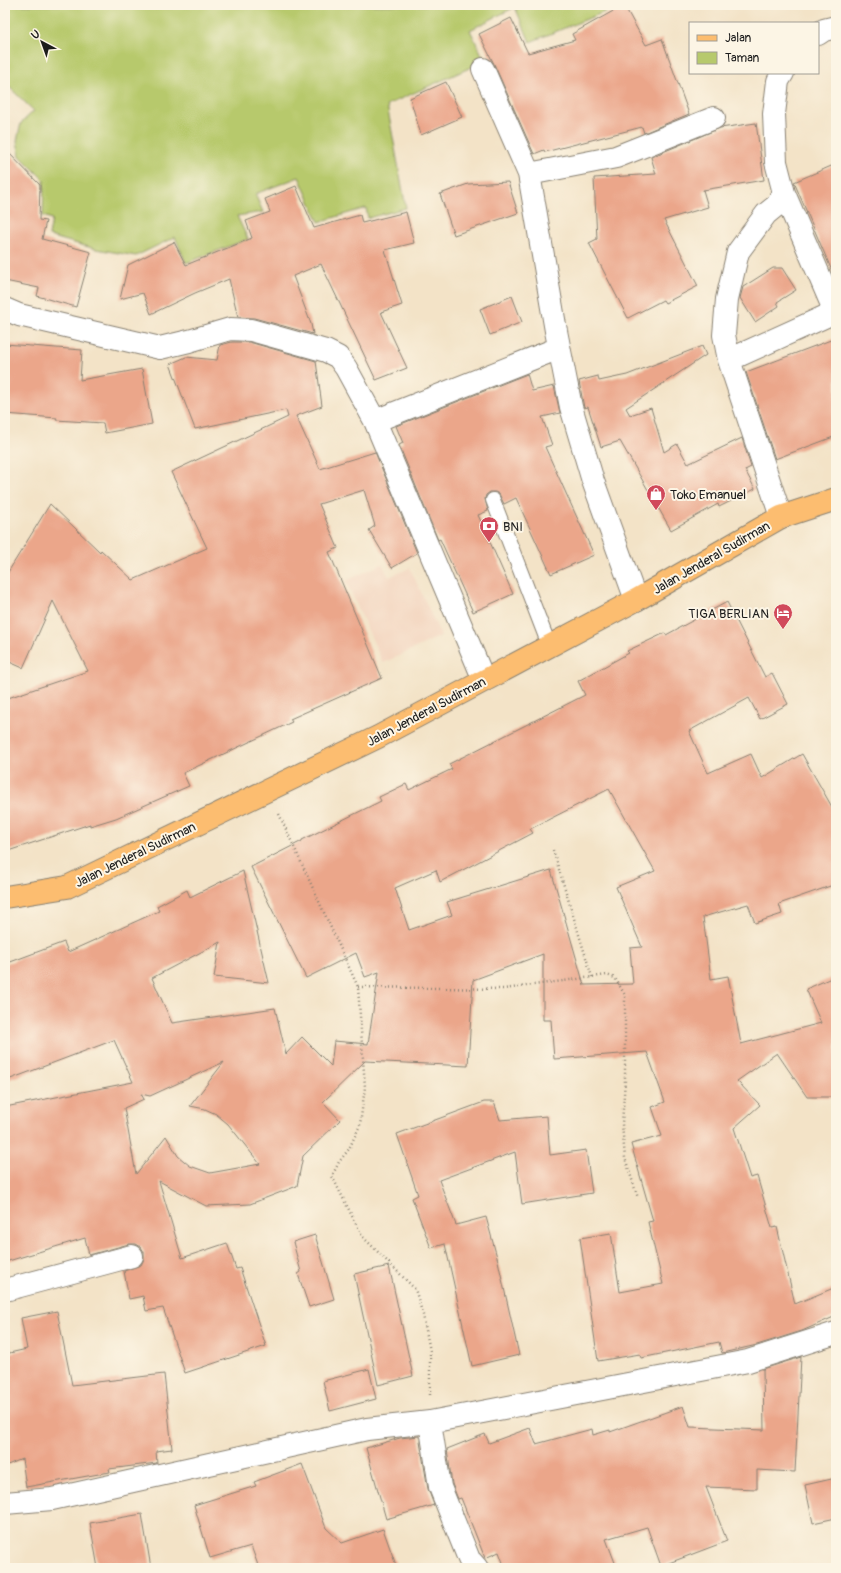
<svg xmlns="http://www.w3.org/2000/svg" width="841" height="1573" viewBox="0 0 841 1573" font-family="Pangolin,sans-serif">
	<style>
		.built { fill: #f3d4be }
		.green { fill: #b7c96c; stroke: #6a7244 }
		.building { fill: #eba68a; fill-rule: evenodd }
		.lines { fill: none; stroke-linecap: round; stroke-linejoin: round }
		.service-casing { stroke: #888072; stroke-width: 16 }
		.minor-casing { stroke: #888072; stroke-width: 24 }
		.primary-casing { stroke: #888072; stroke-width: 24 }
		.path { stroke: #888072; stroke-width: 2.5; stroke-dasharray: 1 3; stroke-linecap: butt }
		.service { stroke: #fff; stroke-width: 14 }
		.minor { stroke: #fff; stroke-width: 22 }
		.primary { stroke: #fcbd6f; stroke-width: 22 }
		.labels { text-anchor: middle; stroke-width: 4; stroke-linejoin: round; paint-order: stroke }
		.poi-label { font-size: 13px; fill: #1c1c1c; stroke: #fcf5e5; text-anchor: start }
		.street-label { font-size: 13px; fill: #1c1c1c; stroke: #fcf5e5 }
	</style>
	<rect width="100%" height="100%" fill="#fcf5e5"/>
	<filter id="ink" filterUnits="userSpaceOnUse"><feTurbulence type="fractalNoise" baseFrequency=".025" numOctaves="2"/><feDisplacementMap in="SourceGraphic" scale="8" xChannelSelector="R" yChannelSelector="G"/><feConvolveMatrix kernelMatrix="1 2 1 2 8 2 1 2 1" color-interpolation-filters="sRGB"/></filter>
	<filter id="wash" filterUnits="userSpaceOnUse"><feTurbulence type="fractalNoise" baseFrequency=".012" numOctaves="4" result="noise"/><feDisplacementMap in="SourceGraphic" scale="16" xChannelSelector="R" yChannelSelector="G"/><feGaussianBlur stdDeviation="0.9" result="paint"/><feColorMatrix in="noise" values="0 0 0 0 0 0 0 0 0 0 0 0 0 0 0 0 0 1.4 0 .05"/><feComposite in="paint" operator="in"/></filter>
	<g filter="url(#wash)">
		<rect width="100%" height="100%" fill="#f3e3c7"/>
		<path class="built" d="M 382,564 L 389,577 L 410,568 L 441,636 L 383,663 L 346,581 Z"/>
		<path class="green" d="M 5,5 L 616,5 L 612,9 L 530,42 L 515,7 L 470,30 L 485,61 L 387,105 L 406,208 L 368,218 L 366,208 L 319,222 L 299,177 L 255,194 L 263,212 L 237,216 L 248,239 L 186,263 L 175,237 L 136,256 L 96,249 L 49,236 L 52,219 L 43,216 L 44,180 L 20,156 L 17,141 L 21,123 L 34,111 L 5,83 Z"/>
		<g id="blocks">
			<path class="building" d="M 624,5 L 646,45 L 662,39 L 689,114 L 644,133 L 642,127 L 545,152 L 544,150 L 534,154 L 494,64 L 479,34 L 511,18 L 528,53 L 575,40 L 572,34 Z
				M 446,82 L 462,117 L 421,135 L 410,98 Z
				M 756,123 L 764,180 L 703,190 L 708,207 L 664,220 L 698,286 L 665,303 L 663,300 L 628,318 L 589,243 L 597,239 L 594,178 L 656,174 L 651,157 L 720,128 Z
				M 5,149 L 40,185 L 39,220 L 46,221 L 42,239 L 91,252 L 76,307 L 37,296 L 39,288 L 5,281 Z
				M 836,164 L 836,277 L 835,278 L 794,182 Z
				M 508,182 L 518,213 L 454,235 L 440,194 L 468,184 Z
				M 296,186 L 314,228 L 360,215 L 362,223 L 406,212 L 414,243 L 385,250 L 402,305 L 381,312 L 407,368 L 376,380 L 321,264 L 293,276 L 311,324 L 313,334 L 254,318 L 238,317 L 229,279 L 195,293 L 151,314 L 143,293 L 120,299 L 128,265 L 174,242 L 186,265 L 252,238 L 246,221 L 270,212 L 265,199 Z
				M 773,268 L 782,268 L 796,290 L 777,302 L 779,306 L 755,322 L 740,298 L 743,287 Z
				M 512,296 L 522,322 L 490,335 L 480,309 Z
				M 836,338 L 836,436 L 775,459 L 746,372 Z
				M 232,342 L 249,342 L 316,361 L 322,406 L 296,416 L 320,469 L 375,452 L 417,553 L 392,568 L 369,530 L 375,526 L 364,490 L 319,504 L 338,548 L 329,552 L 382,678 L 290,719 L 292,722 L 183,773 L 189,786 L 116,818 L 90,826 L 90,824 L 5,852 L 5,699 L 88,671 L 53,601 L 23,668 L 5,660 L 5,577 L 50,504 L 100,552 L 101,550 L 133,580 L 207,548 L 171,472 L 288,417 L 286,410 L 195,429 L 170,364 L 186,357 L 217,360 L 220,345 Z
				M 5,344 L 82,350 L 80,380 L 142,369 L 152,424 L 105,433 L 103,423 L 56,420 L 57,418 L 5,414 Z
				M 702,346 L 706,355 L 626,408 L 630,415 L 651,408 L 664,452 L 677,444 L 688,464 L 742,438 L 751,467 L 745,470 L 755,489 L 719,507 L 718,504 L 671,530 L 620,441 L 601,447 L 588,407 L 584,408 L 579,381 L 598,376 L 599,381 L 627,375 Z
				M 527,374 L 532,391 L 554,386 L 560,413 L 542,417 L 552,445 L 545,447 L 594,555 L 551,574 L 516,498 L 504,504 L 499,494 L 495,492 L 490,492 L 486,495 L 485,499 L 488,511 L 478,515 L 513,594 L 473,612 L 440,539 L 438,540 L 399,445 L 403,443 L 396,426 Z
				M 727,602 L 765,677 L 772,673 L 788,704 L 760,719 L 749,698 L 689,731 L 708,773 L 751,754 L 762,778 L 802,754 L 836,814 L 836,884 L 779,904 L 782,914 L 755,923 L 748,904 L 703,917 L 711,979 L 728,976 L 741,1044 L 821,1023 L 806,989 L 836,976 L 836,1097 L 807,1097 L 777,1053 L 737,1081 L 760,1105 L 734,1128 L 750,1178 L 757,1176 L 772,1228 L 777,1227 L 795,1304 L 836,1287 L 836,1316 L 802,1331 L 757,1345 L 722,1353 L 719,1342 L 641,1358 L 640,1354 L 598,1361 L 580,1238 L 611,1233 L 620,1292 L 663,1284 L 648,1222 L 653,1221 L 631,1144 L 662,1136 L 652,1107 L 665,1102 L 647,1052 L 554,1059 L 551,1020 L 543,1020 L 543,954 L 473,980 L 468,1066 L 365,1061 L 323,1102 L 340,1120 L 303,1156 L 297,1186 L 250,1204 L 206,1206 L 159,1181 L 182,1258 L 227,1243 L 236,1269 L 240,1268 L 266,1346 L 185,1373 L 163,1308 L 146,1311 L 143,1296 L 129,1299 L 124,1271 L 141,1265 L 144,1259 L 144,1252 L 141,1247 L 136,1244 L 129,1244 L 89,1255 L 85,1238 L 5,1262 L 5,1107 L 133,1082 L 114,1040 L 5,1081 L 5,964 L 64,942 L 68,952 L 159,911 L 157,906 L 187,890 L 190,897 L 243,871 L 269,983 L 214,977 L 220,942 L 152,978 L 172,1023 L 275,1008 L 286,1054 L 302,1037 L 331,1066 L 334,1041 L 368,1044 L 379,972 L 365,977 L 356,953 L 306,978 L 251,867 L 302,841 L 302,840 L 381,801 L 379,797 L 406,784 L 409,790 L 452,769 L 449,764 L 585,695 L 578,681 L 629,653 L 627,651 L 665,633 L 666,635 ZM 609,789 L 655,871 L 616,887 L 642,947 L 630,948 L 633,984 L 584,985 L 551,870 L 447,902 L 452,915 L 409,930 L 395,888 L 436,870 L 440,882 L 533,833 L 530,829 ZM 224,1062 L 190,1106 L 205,1109 L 216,1114 L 228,1124 L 260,1164 L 210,1173 L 190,1166 L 178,1156 L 166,1136 L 136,1174 L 124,1108 L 144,1099 L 141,1094 L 150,1096 Z
				M 484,1102 L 494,1102 L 500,1120 L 547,1116 L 550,1155 L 586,1150 L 592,1193 L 522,1204 L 515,1152 L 439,1180 L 456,1225 L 486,1217 L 498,1261 L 519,1355 L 472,1366 L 445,1244 L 431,1248 L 412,1198 L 418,1195 L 397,1134 Z
				M 315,1235 L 334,1299 L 309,1307 L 298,1274 L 301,1272 L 293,1242 Z
				M 389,1266 L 413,1376 L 378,1385 L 354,1274 Z
				M 57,1311 L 72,1385 L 164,1374 L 172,1449 L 156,1451 L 157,1463 L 109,1469 L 110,1472 L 26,1487 L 22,1459 L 5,1466 L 5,1354 L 27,1349 L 21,1318 Z
				M 801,1357 L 795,1472 L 757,1470 L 757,1489 L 706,1487 L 727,1541 L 661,1566 L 647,1527 L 606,1539 L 617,1568 L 505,1568 L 499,1552 L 485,1558 L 461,1498 L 458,1499 L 452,1484 L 447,1449 L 485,1434 L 489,1443 L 530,1428 L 536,1444 L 592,1429 L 593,1435 L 610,1430 L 610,1432 L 683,1406 L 690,1427 L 764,1430 L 763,1369 Z
				M 369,1369 L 376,1399 L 330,1411 L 323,1381 Z
				M 419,1436 L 428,1489 L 434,1505 L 386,1519 L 366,1448 L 400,1438 Z
				M 302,1464 L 326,1528 L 342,1543 L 383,1529 L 397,1568 L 259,1568 L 251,1546 L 210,1558 L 194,1505 L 256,1486 L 254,1482 Z
				M 836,1478 L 836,1518 L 813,1523 L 805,1485 Z
				M 142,1514 L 151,1568 L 98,1568 L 90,1523 Z"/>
		</g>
	</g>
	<g filter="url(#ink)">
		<use href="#blocks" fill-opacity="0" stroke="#888072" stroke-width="1"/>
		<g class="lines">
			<defs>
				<path id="service" d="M 493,500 L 549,645"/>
				<path id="minor" d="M 818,34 L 824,30 L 836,27
					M 483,69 L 529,174 L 556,331 L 571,407 L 593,481 L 636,600
					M 529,174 L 616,157 L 714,118
					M 5,309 L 19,315 L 160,348 L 189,341 L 230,329 L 251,330 L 326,351 L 338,357 L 346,368 L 375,421 L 484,680
					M 729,360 L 835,312 L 784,193
					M 375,421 L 559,348
					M 781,517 L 729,360 L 724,335 L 727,299 L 738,252 L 766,214 L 777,205 L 784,193 L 776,162 L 774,114 L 778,81 L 783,73
					M 5,1290 L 132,1256
					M 430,1422 L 440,1487 L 469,1559 L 477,1568
					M 5,1503 L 52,1499 L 367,1429 L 430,1422 L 748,1361 L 836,1333"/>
				<path id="primary" d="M 5,897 L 67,887 L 378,737 L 636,600 L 781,517 L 836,499"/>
			</defs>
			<use href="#service" class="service-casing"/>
			<use href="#minor" class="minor-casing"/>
			<use href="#primary" class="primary-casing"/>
			<path class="path" d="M 279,814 L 358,987 L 365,1087 L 360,1125 L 349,1149 L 339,1162 L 332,1176 L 362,1236 L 415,1289 L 423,1315 L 430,1351 L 430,1396
				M 553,850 L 592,977
				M 358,987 L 504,989 L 607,975 L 615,978 L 625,995 L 625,1080 L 622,1124 L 625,1158 L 638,1198"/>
			<use href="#service" class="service"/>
			<use href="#minor" class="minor"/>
			<use href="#primary" class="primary"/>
		</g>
	</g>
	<defs>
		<symbol id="shop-pin" viewBox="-11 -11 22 30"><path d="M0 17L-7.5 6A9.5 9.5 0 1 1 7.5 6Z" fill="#d1495b" stroke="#fcf5e5"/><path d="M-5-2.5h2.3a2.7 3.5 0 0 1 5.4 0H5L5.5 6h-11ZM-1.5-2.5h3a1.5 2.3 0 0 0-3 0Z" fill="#fff"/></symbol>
		<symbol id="bank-pin" viewBox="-11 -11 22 30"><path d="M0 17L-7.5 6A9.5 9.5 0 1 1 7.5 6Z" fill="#d1495b" stroke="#fcf5e5"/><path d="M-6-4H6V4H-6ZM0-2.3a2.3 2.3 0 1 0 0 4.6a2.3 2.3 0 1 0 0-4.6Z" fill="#fff"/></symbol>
		<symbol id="hotel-pin" viewBox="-11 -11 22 30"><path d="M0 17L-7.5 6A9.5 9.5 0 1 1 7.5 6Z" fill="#d1495b" stroke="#fcf5e5"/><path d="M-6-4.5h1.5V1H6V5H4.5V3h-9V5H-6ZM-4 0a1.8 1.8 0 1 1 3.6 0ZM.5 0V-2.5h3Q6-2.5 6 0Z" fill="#fff"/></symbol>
	</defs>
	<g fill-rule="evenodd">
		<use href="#shop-pin" x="645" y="483" width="22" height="30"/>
		<use href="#bank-pin" x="478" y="515" width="22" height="30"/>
		<use href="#hotel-pin" x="772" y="602" width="22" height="30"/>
	</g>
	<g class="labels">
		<g class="poi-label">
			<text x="670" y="499">Toko Emanuel</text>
			<text x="503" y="531">BNI</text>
			<text x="769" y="618" text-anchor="end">TIGA BERLIAN</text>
		</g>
		<g class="street-label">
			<text transform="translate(711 557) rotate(-30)" y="5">Jalan Jenderal Sudirman</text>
			<text transform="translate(426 711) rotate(-28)" y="5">Jalan Jenderal Sudirman</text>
			<text transform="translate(135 854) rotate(-26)" y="5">Jalan Jenderal Sudirman</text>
		</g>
	</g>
	<rect width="841" height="1573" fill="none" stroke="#fcf5e5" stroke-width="20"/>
	<rect x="689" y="22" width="130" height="52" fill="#fcf5e5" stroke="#a29e95"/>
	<rect x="697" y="35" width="20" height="6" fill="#fcbd6f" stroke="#a29e95"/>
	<text x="725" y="42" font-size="12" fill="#1c1c1c">Jalan</text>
	<rect x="697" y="52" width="20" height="12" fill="#b7c96c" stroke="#a29e95"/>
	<text x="725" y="62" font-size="12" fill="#1c1c1c">Taman</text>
	<g transform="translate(42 42) rotate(319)" stroke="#fcf5e5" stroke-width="3" paint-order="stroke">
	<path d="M0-3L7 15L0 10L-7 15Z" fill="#1c1c1c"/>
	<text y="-6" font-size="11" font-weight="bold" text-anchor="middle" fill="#1c1c1c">U</text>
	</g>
</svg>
